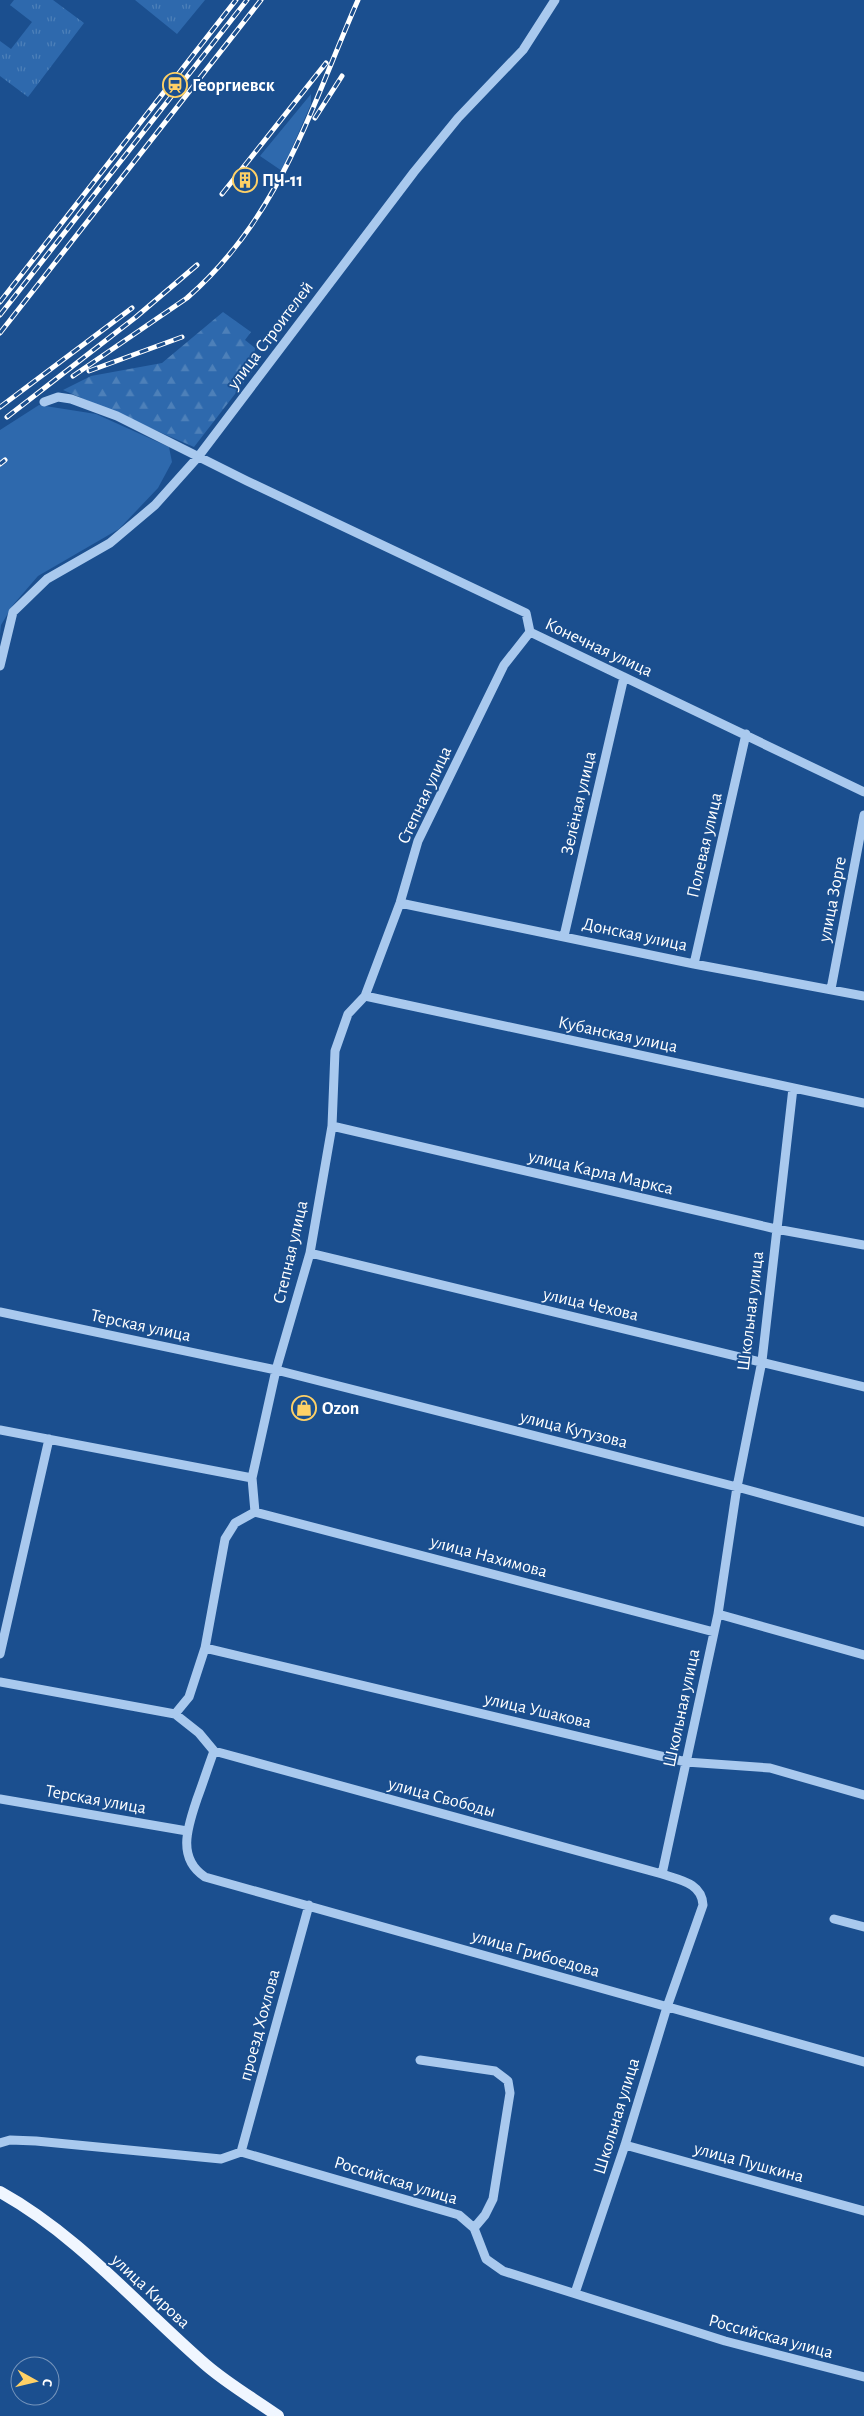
<svg xmlns="http://www.w3.org/2000/svg" width="864" height="2416" viewBox="0 0 864 2416" font-family="'Alegreya Sans',sans-serif">
	<style>
		.green { fill: #2e69ad }
		.forest { fill: url(#forest-firs) }
		.park { fill: url(#park-tufts) }
		.lines { fill: none; stroke-linecap: round; stroke-linejoin: round }
		.minor { stroke: #a9c9ee; stroke-width: 9 }
		.major { stroke: #f0f6ff; stroke-width: 12 }
		.rail-casing { stroke: #fff; stroke-width: 5 }
		.rail { stroke: #1b4f8f; stroke-width: 3; stroke-dasharray: 9; stroke-linecap: butt }
		.labels { text-anchor: middle; stroke-width: 4; stroke-linejoin: round; paint-order: stroke }
		.poi-label { font-size: 18px; font-weight: bold; fill: #fff; stroke: #1b4f8f; text-anchor: start }
		.street-label { font-size: 18px; fill: #fff; stroke: #1b4f8f }
	</style>
	<defs>
		<pattern id="forest-firs" width="22" height="20" patternUnits="userSpaceOnUse" patternTransform="scale(1.25)"><rect width="22" height="20" fill="#2e69ad"/><path d="M5 1l3.5 6h-7zM16 11l3.5 6h-7z" fill="#4d80b9"/></pattern>
		<pattern id="park-tufts" width="24" height="20" patternUnits="userSpaceOnUse" patternTransform="scale(1.25)"><rect width="24" height="20" fill="#2e69ad"/><path d="M3 7l-1-3M5 7V3M7 7l1-3M15 17l-1-3M17 17v-4M19 17l1-3" fill="none" stroke="#4d80b9"/></pattern>
	</defs>
	<rect width="100%" height="100%" fill="#1b4f8f"/>
	<path class="green" d="M 311,94 L 311,104 L 282,171 L 260,156 Z
		M 39,405 L 96,414 L 169,447 L 172,462 L 158,488 L 119,529 L 38,576 L 13,605 L 1,625 L 0,634 L 0,430 Z"/>
	<path class="forest" d="M 223,312 L 251,332 L 245,340 L 255,348 L 252,372 L 194,447 L 63,390 L 91,376 L 162,363 Z"/>
	<path class="park" d="M 14,0 L 53,0 L 84,23 L 28,97 L 0,76 L 0,41 L 11,49 L 32,22 L 10,5 Z
		M 135,0 L 205,0 L 177,34 Z"/>
	<g class="lines">
		<path class="minor" d="M 44,402 L 58,397 L 71,399 L 117,416 L 247,481 L 526,613 L 530,632 L 864,792
			M 530,632 L 504,665 L 418,841 L 400,903 L 365,996 L 348,1014 L 335,1051 L 332,1126 L 310,1253 L 276,1370 L 252,1478 L 255,1512 L 235,1523 L 225,1539 L 205,1648 L 189,1697 L 175,1714 L 199,1733 L 214,1751 C 208,1767 203,1783 197,1799 C 188,1826 176,1858 205,1877 L 864,2062
			M 0,666 L 13,612 L 47,579 L 110,543 L 155,505 L 198,457 L 414,172 L 458,118 L 523,50 L 555,0
			M 400,903 L 694,964 L 864,996
			M 564,936 L 624,677
			M 694,964 L 746,734
			M 831,989 L 864,815
			M 365,996 L 864,1103
			M 332,1126 L 776,1229 L 864,1245
			M 310,1253 L 864,1387
			M 0,1312 L 276,1370 L 737,1487 L 864,1522
			M 0,1430 L 252,1478
			M 255,1512 L 714,1632
			M 718,1614 L 864,1655
			M 205,1648 L 686,1762 L 770,1768 L 864,1795
			M 0,1654 L 49,1439
			M 0,1682 L 175,1714
			M 214,1751 L 662,1874
			M 0,1799 L 187,1831
			M 834,1919 L 864,1927
			M 420,2060 L 495,2071 L 508,2081 L 510,2093 L 493,2199 L 485,2215 L 474,2228
			M 0,2143 L 10,2140 L 36,2141 L 221,2159 L 241,2152 L 459,2215 L 474,2228 L 486,2259 L 503,2271 L 725,2341 L 864,2377
			M 625,2145 L 864,2211
			M 241,2152 L 309,1905
			M 575,2293 L 625,2145 L 667,2007 L 703,1905 C 702,1883 680,1880 662,1874 L 718,1614 L 737,1487 L 762,1361 L 793,1088"/>
		<path class="major" d="M 0,2192 C 78,2235 139,2307 206,2365 C 228,2384 254,2399 278,2416"/>
		<defs>
			<path id="rail" d="M 315,118 L 342,76
				M 222,194 L 326,63
				M 0,302 L 236,0
				M 0,315 L 247,0
				M 0,333 L 261,0
				M 89,371 L 182,337
				M 73,376 L 187,298 C 281,216 310,109 358,0
				M 0,407 L 132,308
				M 7,417 L 136,317 L 197,265
				M 0,464 L 5,460"/>
		</defs>
		<use href="#rail" class="rail-casing"/>
		<use href="#rail" class="rail"/>
	</g>
	<defs>
		<symbol id="station-ring" viewBox="-11 -11 22 22"><circle r="9.5" fill="#1b4f8f" stroke="#ffd166" stroke-width="1.5"/><path d="M-3-6H3Q5-6 5-4V2Q5 4 3 4L4.5 6H3L1.5 4h-3L-3 6H-4.5L-3 4Q-5 4-5 2V-4Q-5-6-3-6ZM-3.5-4v3h7v-3ZM-3.5 1v1.5H-2V1ZM2 1v1.5H3.5V1Z" fill="#ffd166"/></symbol>
		<symbol id="building-ring" viewBox="-11 -11 22 22"><circle r="9.5" fill="#1b4f8f" stroke="#ffd166" stroke-width="1.5"/><path d="M-4-6H4V6H1V3H-1V6H-4ZM-2.5-4.3h1.7v1.8h-1.7ZM.8-4.3h1.7v1.8H.8ZM-2.5-1h1.7V.8h-1.7ZM.8-1h1.7V.8H.8Z" fill="#ffd166"/></symbol>
		<symbol id="shop-ring" viewBox="-11 -11 22 22"><circle r="9.5" fill="#1b4f8f" stroke="#ffd166" stroke-width="1.5"/><path d="M-5-2.5h2.3a2.7 3.5 0 0 1 5.4 0H5L5.5 6h-11ZM-1.5-2.5h3a1.5 2.3 0 0 0-3 0Z" fill="#ffd166"/></symbol>
	</defs>
	<g fill-rule="evenodd">
		<use href="#station-ring" x="161" y="71" width="28" height="28"/>
		<use href="#building-ring" x="231" y="166" width="28" height="28"/>
		<use href="#shop-ring" x="290" y="1394" width="28" height="28"/>
	</g>
	<g class="labels">
		<g class="poi-label">
			<text x="192" y="91">Георгиевск</text>
			<text x="262" y="186">ПЧ-11</text>
			<text x="322" y="1414">Ozon</text>
		</g>
		<g class="street-label">
			<text transform="translate(270 335) rotate(-53)" y="6">улица Строителей</text>
			<text transform="translate(599 647) rotate(25)" y="6">Конечная улица</text>
			<text transform="translate(424 795) rotate(-65)" y="6">Степная улица</text>
			<text transform="translate(578 803) rotate(-77)" y="6">Зелёная улица</text>
			<text transform="translate(704 845) rotate(-77)" y="6">Полевая улица</text>
			<text transform="translate(832 899) rotate(-79)" y="6">улица Зорге</text>
			<text transform="translate(635 934) rotate(12)" y="6">Донская улица</text>
			<text transform="translate(618 1034) rotate(12)" y="6">Кубанская улица</text>
			<text transform="translate(601 1172) rotate(13)" y="6">улица Карла Маркса</text>
			<text transform="translate(290 1252) rotate(-77)" y="6">Степная улица</text>
			<text transform="translate(591 1304) rotate(13)" y="6">улица Чехова</text>
			<text transform="translate(750 1311) rotate(-83)" y="6">Школьная улица</text>
			<text transform="translate(141 1325) rotate(12)" y="6">Терская улица</text>
			<text transform="translate(574 1429) rotate(14)" y="6">улица Кутузова</text>
			<text transform="translate(489 1556) rotate(15)" y="6">улица Нахимова</text>
			<text transform="translate(681 1708) rotate(-78)" y="6">Школьная улица</text>
			<text transform="translate(538 1710) rotate(13)" y="6">улица Ушакова</text>
			<text transform="translate(442 1797) rotate(15)" y="6">улица Свободы</text>
			<text transform="translate(96 1799) rotate(10)" y="6">Терская улица</text>
			<text transform="translate(536 1953) rotate(16)" y="6">улица Грибоедова</text>
			<text transform="translate(259 2025) rotate(-75)" y="6">проезд Хохлова</text>
			<text transform="translate(616 2116) rotate(-73)" y="6">Школьная улица</text>
			<text transform="translate(749 2162) rotate(15)" y="6">улица Пушкина</text>
			<text transform="translate(396 2180) rotate(17)" y="6">Российская улица</text>
			<text transform="translate(151 2291) rotate(43)" y="6">улица Кирова</text>
			<text transform="translate(771 2336) rotate(15)" y="6">Российская улица</text>
		</g>
	</g>
	<g transform="translate(35 2381) rotate(98)"><circle r="24" fill="#1b4f8f" stroke="#7695bc"/>
	<path d="M0-4L9 19L0 12L-9 19Z" fill="#ffd166"/>
	<text y="-8" font-size="14" font-weight="bold" text-anchor="middle" fill="#ffffff">С</text>
	</g>
</svg>
